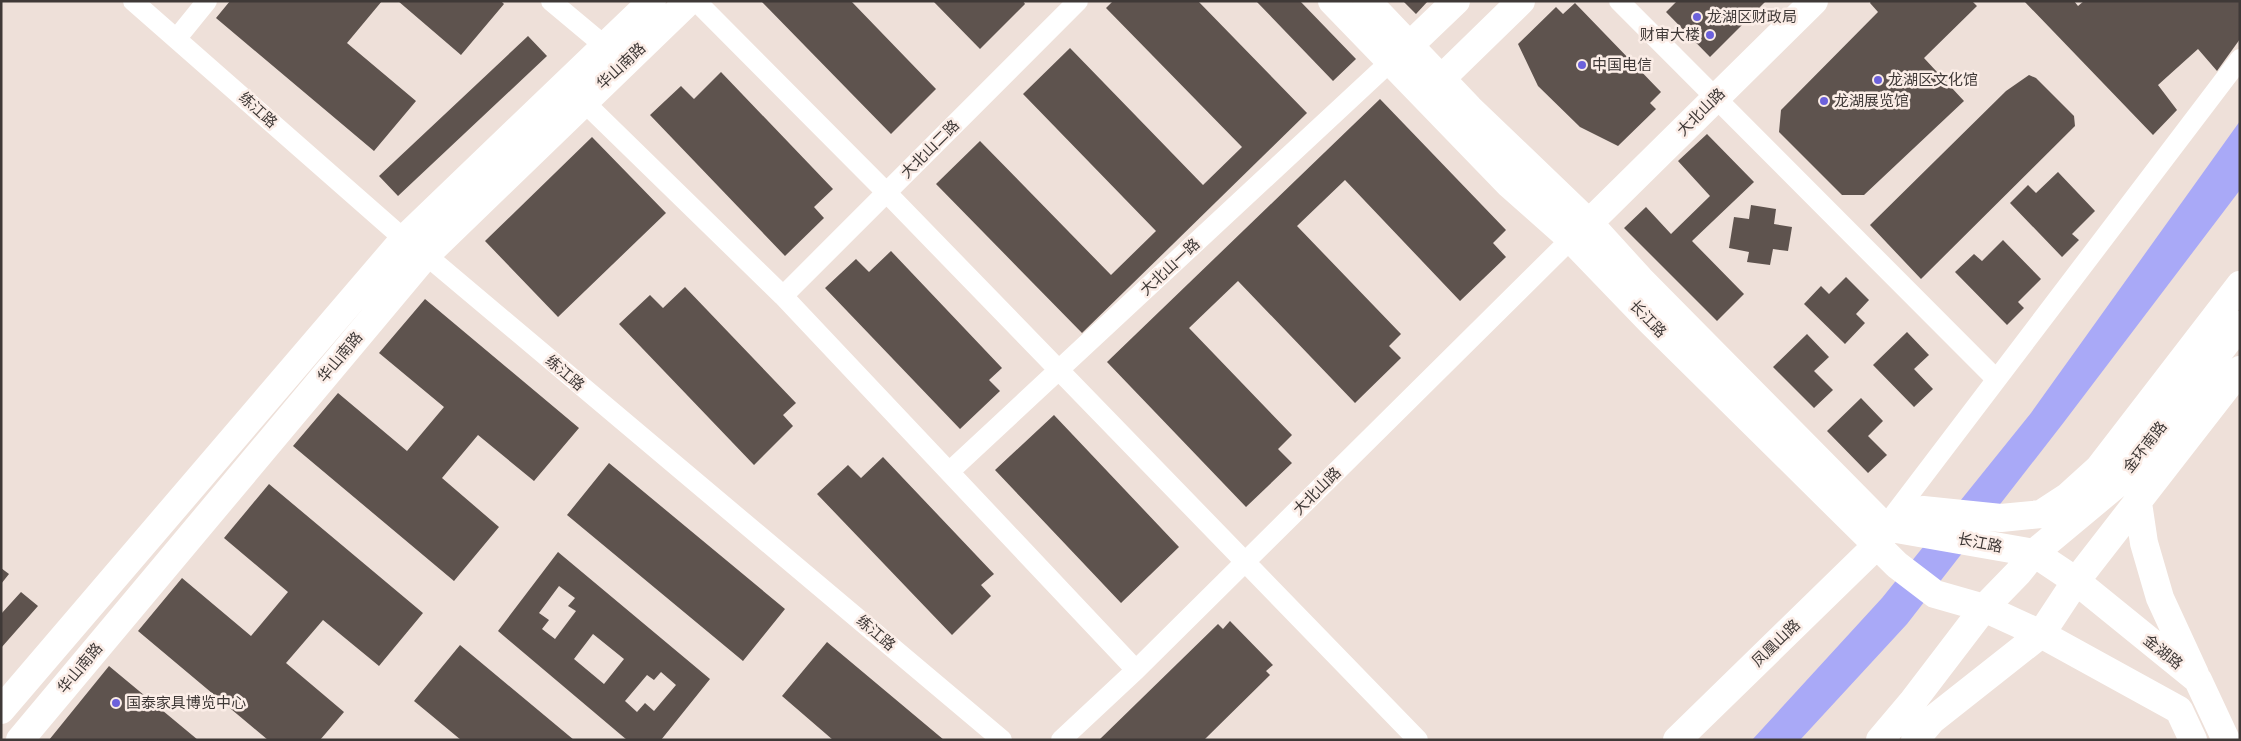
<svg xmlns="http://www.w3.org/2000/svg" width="2241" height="741" viewBox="0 0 2241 741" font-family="'PT Sans','Noto Sans SC',sans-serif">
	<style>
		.water { fill: #a9a9f7 }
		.building { fill: #5e534e; fill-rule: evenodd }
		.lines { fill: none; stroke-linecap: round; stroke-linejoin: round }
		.street { stroke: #fff; stroke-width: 20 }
		.secondary { stroke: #fff; stroke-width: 28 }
		.poi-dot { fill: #6c61db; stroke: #fbede7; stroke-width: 2 }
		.labels { text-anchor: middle; stroke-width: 5; stroke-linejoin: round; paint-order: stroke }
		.poi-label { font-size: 15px; fill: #3f3937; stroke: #fbede7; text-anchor: start }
		.street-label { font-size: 15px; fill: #3f3937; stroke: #fbede7 }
	</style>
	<rect width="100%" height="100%" fill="#eee0d9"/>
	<path class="water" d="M 2240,121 L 2240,190 L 2064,422 L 1907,624 L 1800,740 L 1752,740 L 1882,598 L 2031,413 Z"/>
	<path class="building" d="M 230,1 L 382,1 L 347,43 L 416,101 L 374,151 L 216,18 Z
		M 398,1 L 501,1 L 504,4 L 461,55 Z
		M 761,1 L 851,1 L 936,89 L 891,134 Z
		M 933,1 L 1023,1 L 1025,4 L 980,49 Z
		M 1113,1 L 1198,1 L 1307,113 L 1082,333 L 936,184 L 980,141 L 1111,275 L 1156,231 L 1023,94 L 1070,48 L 1203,185 L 1242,147 L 1106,8 Z
		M 1256,1 L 1300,1 L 1356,59 L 1333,81 Z
		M 1403,1 L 1428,1 L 1416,14 Z
		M 1677,1 L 1766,1 L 1710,57 L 1666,12 Z
		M 1871,1 L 1972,1 L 1977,6 L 1924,58 L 1964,101 L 1864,195 L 1842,195 L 1779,132 L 1781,110 L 1878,12 L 1870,3 Z
		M 2024,1 L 2074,1 L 2078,6 L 2084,1 L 2240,1 L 2240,39 L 2217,71 L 2198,49 L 2158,85 L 2177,110 L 2153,135 Z
		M 1575,3 L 1661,92 L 1650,103 L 1656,109 L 1618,146 L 1580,127 L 1538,86 L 1518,44 L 1556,7 L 1563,14 Z
		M 528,36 L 547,56 L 398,196 L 379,176 Z
		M 721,72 L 833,189 L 814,207 L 824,218 L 785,256 L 650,115 L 681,86 L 694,99 Z
		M 2029,75 L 2036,78 L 2074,116 L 2075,126 L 1921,279 L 1870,225 L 2006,91 Z
		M 1380,99 L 1506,230 L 1493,243 L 1506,257 L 1460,301 L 1345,180 L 1297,226 L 1401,334 L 1389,346 L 1401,358 L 1355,403 L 1238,281 L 1189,328 L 1292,435 L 1278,449 L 1292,463 L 1246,507 L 1107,362 Z
		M 1707,134 L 1754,182 L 1692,241 L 1744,294 L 1717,321 L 1624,228 L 1646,207 L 1671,234 L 1710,196 L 1678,161 Z
		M 592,137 L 666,213 L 558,317 L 485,241 Z
		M 2058,172 L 2095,211 L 2072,234 L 2079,240 L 2062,257 L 2010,203 L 2028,185 L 2036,193 Z
		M 1751,205 L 1776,209 L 1774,224 L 1792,227 L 1788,251 L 1773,249 L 1770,265 L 1747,262 L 1749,252 L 1729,248 L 1734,217 L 1749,219 Z
		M 2003,240 L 2041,279 L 2018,302 L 2024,308 L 2007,325 L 1955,272 L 1974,254 L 1982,261 Z
		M 891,251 L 1002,368 L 989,380 L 1000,391 L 960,429 L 825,288 L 856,259 L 869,272 Z
		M 1846,277 L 1869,300 L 1856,314 L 1865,323 L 1845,344 L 1804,304 L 1821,286 L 1829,294 Z
		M 685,287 L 796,403 L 783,415 L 793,426 L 754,465 L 619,324 L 650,295 L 663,308 Z
		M 425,299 L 579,428 L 534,481 L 478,435 L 442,478 L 499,527 L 454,581 L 293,446 L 338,393 L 407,451 L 444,407 L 379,353 Z
		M 1907,332 L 1929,355 L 1914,369 L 1933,389 L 1914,407 L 1873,365 Z
		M 1807,334 L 1829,357 L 1814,371 L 1833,390 L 1814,408 L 1773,367 Z
		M 1861,398 L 1883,421 L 1868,436 L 1887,455 L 1868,473 L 1827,431 Z
		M 1054,415 L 1179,547 L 1121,603 L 995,470 Z
		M 883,457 L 994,574 L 981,585 L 991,596 L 952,635 L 817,494 L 848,465 L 861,478 Z
		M 609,463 L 785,609 L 743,661 L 567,515 Z
		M 269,484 L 423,613 L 379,666 L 323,620 L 286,663 L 344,712 L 320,740 L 268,740 L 138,631 L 182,578 L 251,636 L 288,592 L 224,538 Z
		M 558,552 L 710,679 L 661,740 L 627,740 L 498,631 ZM 559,586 L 575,598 L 568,606 L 576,611 L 555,639 L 542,629 L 549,620 L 539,613 ZM 593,634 L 624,659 L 604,684 L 574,659 ZM 661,672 L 676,685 L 654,711 L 645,703 L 637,712 L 625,701 L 647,675 L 654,680 Z
		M 1,568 L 9,574 L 1,584 Z
		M 21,592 L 38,606 L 1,648 L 1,614 Z
		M 1230,621 L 1273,665 L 1266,671 L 1270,675 L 1204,740 L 1099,740 L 1218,624 L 1223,629 Z
		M 827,642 L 944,740 L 833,740 L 782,696 Z
		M 460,645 L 574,740 L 461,740 L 414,701 Z
		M 109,666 L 198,740 L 49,740 Z"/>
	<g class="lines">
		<path class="street" d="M 133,1 L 404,239 L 426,255 L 1002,740
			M 551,1 L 606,47
			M 696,1 L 886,192 L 1418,740
			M 1619,1 L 1996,379
			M 177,38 L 207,1
			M 583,101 L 783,296 L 1136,670
			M 783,296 L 1078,1
			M 949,472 L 1391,61
			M 1886,525 L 2240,59
			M 1061,740 L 1136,670 L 1571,239"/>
		<path class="secondary" d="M 1332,1 L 1509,184 L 1571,239 L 1650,321 L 1897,565 L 1935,594 L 1984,608 L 2041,634 L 2179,710 L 2193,740
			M 1367,1 L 1469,108 L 1589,223 L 1640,279 L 1885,527 L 2034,553 L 2076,581 L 2198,680 L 2226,740
			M 1410,45 L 1456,1
			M 1442,78 L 1521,1
			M 1589,223 L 1814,1
			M 2138,503 L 2144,543 L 2160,598 L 2195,674
			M 1885,527 L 1923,510 L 2001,518 L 2041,514 L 2067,497 L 2099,468 L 2240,285
			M 1,710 L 404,239 L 652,1
			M 20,740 L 426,255 L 689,1
			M 1677,740 L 1876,546
			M 1880,740 L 1913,701 L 1984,608 L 2018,573 L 2034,553 L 2118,483 L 2240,325
			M 1915,740 L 1932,720 L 2041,634 L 2076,581 L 2240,370"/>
	</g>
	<g class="poi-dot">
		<circle cx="1697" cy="17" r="5"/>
		<circle cx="1710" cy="35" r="5"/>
		<circle cx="1582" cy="65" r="5"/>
		<circle cx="1878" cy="80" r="5"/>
		<circle cx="1824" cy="101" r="5"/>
		<circle cx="116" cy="703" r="5"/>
	</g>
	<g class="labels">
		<g class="poi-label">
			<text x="1707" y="22">龙湖区财政局</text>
			<text x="1700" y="40" text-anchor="end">财审大楼</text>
			<text x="1592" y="70">中国电信</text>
			<text x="1888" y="85">龙湖区文化馆</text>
			<text x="1834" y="106">龙湖展览馆</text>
			<text x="126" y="708">国泰家具博览中心</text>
		</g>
		<g class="street-label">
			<text transform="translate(621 66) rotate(-43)" y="5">华山南路</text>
			<text transform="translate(258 110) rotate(42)" y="5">练江路</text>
			<text transform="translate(1701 112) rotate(-45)" y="5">大北山路</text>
			<text transform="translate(930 149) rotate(-45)" y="5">大北山二路</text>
			<text transform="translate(1170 267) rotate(-43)" y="5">大北山一路</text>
			<text transform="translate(1648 319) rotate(46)" y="5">长江路</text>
			<text transform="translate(340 357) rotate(-50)" y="5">华山南路</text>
			<text transform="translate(565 373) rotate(40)" y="5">练江路</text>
			<text transform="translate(2145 447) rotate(-52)" y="5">金环南路</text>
			<text transform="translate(1317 491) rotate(-45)" y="5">大北山路</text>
			<text transform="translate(1980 543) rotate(11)" y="5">长江路</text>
			<text transform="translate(876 633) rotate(40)" y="5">练江路</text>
			<text transform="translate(1776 643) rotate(-44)" y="5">凤凰山路</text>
			<text transform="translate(2163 652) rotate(39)" y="5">金湖路</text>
			<text transform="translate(80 668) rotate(-50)" y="5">华山南路</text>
		</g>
	</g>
	<rect width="2241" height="741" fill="none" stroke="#3f3937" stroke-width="5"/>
</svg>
